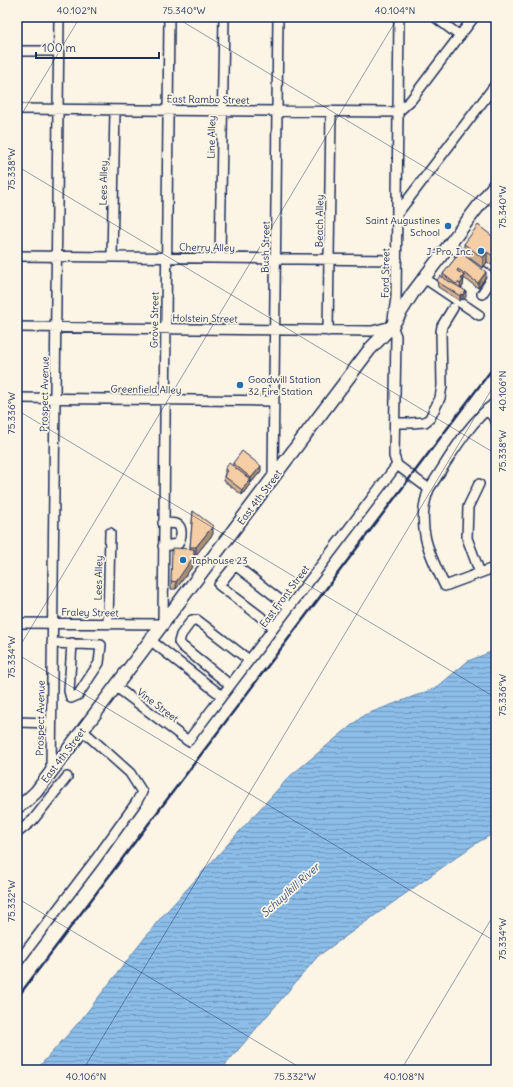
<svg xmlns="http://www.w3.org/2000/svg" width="513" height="1087" viewBox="0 0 513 1087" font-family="Delius,sans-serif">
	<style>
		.water { fill: url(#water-rules); stroke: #5f85b1 }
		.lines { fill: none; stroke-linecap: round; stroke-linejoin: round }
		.minor-casing { stroke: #1b2f5e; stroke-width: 12 }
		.major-casing { stroke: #1b2f5e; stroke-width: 15 }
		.minor { stroke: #fcf5e5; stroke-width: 9 }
		.major { stroke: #fcf5e5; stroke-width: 12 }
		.rail { stroke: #1b2f5e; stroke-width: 2.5 }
		.wall { fill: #d4b18e; stroke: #1b2f5e }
		.shaded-wall { fill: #ac9074; stroke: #1b2f5e }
		.building { fill: #f6cea5; stroke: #1b2f5e }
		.ticks { fill: none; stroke: #1b2f5e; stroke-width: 1; stroke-opacity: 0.45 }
		.poi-dot { fill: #1f6fb2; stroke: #fcf5e5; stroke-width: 1.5 }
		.labels { text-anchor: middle; stroke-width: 3.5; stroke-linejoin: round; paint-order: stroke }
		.street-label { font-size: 10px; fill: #1b2f5e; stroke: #fcf5e5 }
		.poi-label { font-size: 10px; fill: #1b2f5e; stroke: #fcf5e5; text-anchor: end }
		.water-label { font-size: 11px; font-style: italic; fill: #375380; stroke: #fcf5e5 }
		.neatline { fill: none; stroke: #1b2f5e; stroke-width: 1.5 }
		.ticks-label { font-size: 10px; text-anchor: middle; fill: #1b2f5e }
	</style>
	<defs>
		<pattern id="water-rules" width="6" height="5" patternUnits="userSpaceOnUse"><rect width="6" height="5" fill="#8cbee8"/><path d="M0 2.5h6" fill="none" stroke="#729bbf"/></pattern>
	</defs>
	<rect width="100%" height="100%" fill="#fcf5e5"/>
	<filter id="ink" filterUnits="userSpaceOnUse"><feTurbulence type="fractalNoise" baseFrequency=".025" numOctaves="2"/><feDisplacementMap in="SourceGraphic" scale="8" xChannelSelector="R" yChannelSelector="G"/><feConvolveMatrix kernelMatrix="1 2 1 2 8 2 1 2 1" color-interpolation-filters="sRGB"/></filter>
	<g filter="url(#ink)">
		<path class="water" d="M 496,650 L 496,832 L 475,844 L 318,956 L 221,1070 L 36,1070 L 80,1021 L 158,921 L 289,777 L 364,715 L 436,688 L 468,661 Z"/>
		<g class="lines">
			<defs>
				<path id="minor" d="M 399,17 L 396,298 L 392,326 L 396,336 L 394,456 L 397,465 L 429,489
					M 435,17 L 460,36
					M 17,51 L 58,51
					M 17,109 L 398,112 L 411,100 L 474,17
					M 397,214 L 496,84
					M 449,245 L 489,276 L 490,282 L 482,294
					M 17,256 L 397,260
					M 112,257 L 115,110
					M 220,258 L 224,17
					M 424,278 L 479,315
					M 17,327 L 372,331 L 392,326
					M 328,331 L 331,111
					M 17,398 L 274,401
					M 496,402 C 467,424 449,459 429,489 C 415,525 429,554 445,586 L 496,567
					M 487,409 L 496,421
					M 395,423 L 411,423 L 425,422 L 430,418 L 440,398 L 442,386 L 441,332 L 442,326 L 453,308
					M 273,478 L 278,17
					M 479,484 L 468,507 L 467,538 L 480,573
					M 163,546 L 178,544 C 180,541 180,538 181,535 C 182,521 174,524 163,523
					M 17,623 L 163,624 L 169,17
					M 108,623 L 110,533
					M 274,627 L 219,585 L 235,565 L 289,607
					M 150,640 L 222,696
					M 52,643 L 101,645 L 99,663 L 78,695 L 71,698 L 69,691 L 72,643
					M 230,685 L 182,646 L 179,642 L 181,635 L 192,620 L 197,620 L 249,660
					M 115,686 L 188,741 L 397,465
					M 17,722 L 51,723
					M 51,772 L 59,17
					M 17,833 L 33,820 L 67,777
					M 17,963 L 96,859 L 136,803 L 142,792 L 130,773 L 82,730"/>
				<path id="major" d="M 17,807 L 24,803 L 36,792 L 370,349 L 392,326 L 412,294 L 496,183"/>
			</defs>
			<use href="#minor" class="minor-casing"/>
			<use href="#major" class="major-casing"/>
			<use href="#minor" class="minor"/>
			<use href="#major" class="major"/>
			<path class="rail" d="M 17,998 L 496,364
				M 494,1070 L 496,1069"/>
		</g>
		<path class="wall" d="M 496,239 L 496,262 L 493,266 L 487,262 L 483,268 L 464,254 L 464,244 Z
			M 460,252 L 486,277 L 478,288 L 464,278 L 463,286 L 461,289 L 466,297 L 463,300 L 461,299 L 460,301 L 438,287 L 437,280 L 443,278 L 443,274 Z
			M 233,463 L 261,471 L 251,483 L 250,482 L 250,484 L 242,495 L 224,481 L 224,476 L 225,474 L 225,469 L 233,466 Z
			M 193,511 L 213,534 L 196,555 L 194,555 L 194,564 L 176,589 L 171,589 L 171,581 L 190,548 Z"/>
		<path class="shaded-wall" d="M 487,252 L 487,262 L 483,268 L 483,258 Z
			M 496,252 L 496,262 L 493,266 L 493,256 Z
			M 486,272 L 486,277 L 478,288 L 478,283 Z
			M 464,275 L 463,286 L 460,289 L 461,279 Z
			M 466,291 L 466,297 L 463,300 L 463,295 Z
			M 461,294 L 461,299 L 460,301 L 460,296 Z
			M 261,466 L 261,471 L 251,483 L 251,478 Z
			M 250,479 L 250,484 L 242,495 L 242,490 Z
			M 213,526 L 213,534 L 196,555 L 196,547 Z
			M 194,549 L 194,564 L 176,589 L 176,582 Z"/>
		<path class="building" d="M 478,225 L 496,239 L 496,252 L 493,256 L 487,252 L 483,258 L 464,244 Z
			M 460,252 L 486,272 L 478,283 L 458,269 L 457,271 L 464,275 L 461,279 L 463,280 L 460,284 L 458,282 L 456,284 L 443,274 Z
			M 440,276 L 466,291 L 463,295 L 461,294 L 460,296 L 438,282 L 438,281 L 437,280 Z
			M 242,451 L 261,466 L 251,478 L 233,463 Z
			M 229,463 L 250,479 L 242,490 L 224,476 L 228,471 L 225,469 Z
			M 193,511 L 213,526 L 196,547 L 190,547 Z
			M 172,548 L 194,549 L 194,556 L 176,582 L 171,581 Z"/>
	</g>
	<path class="ticks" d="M 175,17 L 496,210M 17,122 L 80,17M 17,166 L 496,454M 17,410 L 496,698M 17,651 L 398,17M 17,654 L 496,942M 17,898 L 304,1070M 83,1070 L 496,382M 401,1070 L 496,911"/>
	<g class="poi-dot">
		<circle cx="448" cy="226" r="4"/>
		<circle cx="481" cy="251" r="4"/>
		<circle cx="240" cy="385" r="4"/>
		<circle cx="183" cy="560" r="4"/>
	</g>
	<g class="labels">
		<g class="street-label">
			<text transform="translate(208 99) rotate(1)" y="4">East Rambo Street</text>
			<text transform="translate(211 137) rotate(-89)" y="4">Line Alley</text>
			<text transform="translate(103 183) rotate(-89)" y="4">Lees Alley</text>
			<text transform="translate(319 221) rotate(-89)" y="4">Beach Alley</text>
			<text transform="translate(207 247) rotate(1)" y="4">Cherry Alley</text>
			<text transform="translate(265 247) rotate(-89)" y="4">Bush Street</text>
			<text transform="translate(385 273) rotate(-89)" y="4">Ford Street</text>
			<text transform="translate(205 318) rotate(1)" y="4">Holstein Street</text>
			<text transform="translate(154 320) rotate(-89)" y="4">Grove Street</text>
			<text transform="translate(146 389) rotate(1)" y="4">Greenfield Alley</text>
			<text transform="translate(44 394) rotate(-89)" y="4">Prospect Avenue</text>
			<text transform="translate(259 497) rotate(-53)" y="4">East 4th Street</text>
			<text transform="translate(98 578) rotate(-89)" y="4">Lees Alley</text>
			<text transform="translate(284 596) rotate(-53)" y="4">East Front Street</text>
			<text transform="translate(90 612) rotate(1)" y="4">Fraley Street</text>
			<text transform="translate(158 705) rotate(37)" y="4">Vine Street</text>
			<text transform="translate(40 718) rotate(-89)" y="4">Prospect Avenue</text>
			<text transform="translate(63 755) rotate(-53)" y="4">East 4th Street</text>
		</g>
		<g class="poi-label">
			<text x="440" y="224">Saint Augustines<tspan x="440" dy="12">School</tspan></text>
			<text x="473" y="255">J-Pro, Inc.</text>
			<text x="248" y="383" text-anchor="start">Goodwill Station<tspan x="248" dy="12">32 Fire Station</tspan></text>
			<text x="191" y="564" text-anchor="start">Taphouse 23</text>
		</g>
		<g class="water-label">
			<text transform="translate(290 890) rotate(-42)" y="4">Schuylkill River</text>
		</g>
	</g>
	<rect width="513" height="1087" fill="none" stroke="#fcf5e5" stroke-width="44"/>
	<path d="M36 52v6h123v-6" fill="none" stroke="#1b2f5e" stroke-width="2"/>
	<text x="42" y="52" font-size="12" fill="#1b2f5e" stroke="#fcf5e5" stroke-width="3" paint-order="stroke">100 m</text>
	<rect x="22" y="22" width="469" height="1043" class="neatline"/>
	<g class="ticks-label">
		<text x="77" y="14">40.102°N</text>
		<text x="184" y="14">75.340°W</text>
		<text x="395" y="14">40.104°N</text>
		<text transform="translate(11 169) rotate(-90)" y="4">75.338°W</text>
		<text transform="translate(502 207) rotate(-90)" y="4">75.340°W</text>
		<text transform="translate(502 391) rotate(-90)" y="4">40.106°N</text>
		<text transform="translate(11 413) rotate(-90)" y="4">75.336°W</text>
		<text transform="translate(502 451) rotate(-90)" y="4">75.338°W</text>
		<text transform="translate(11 657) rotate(-90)" y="4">75.334°W</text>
		<text transform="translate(502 695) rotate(-90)" y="4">75.336°W</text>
		<text transform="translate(11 901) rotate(-90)" y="4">75.332°W</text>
		<text transform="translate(502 939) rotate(-90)" y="4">75.334°W</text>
		<text x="86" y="1080">40.106°N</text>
		<text x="295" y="1080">75.332°W</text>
		<text x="404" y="1080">40.108°N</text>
	</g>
</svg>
